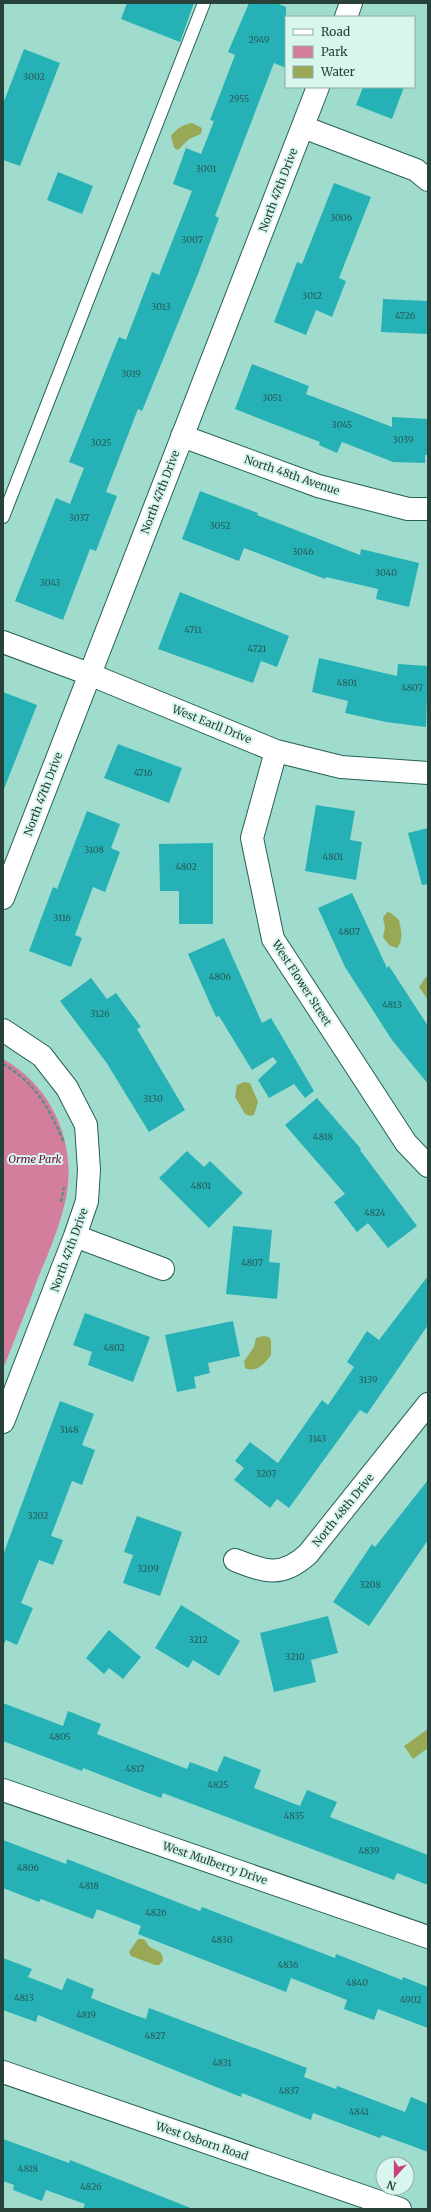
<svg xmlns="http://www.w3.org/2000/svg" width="431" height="2212" viewBox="0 0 431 2212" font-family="Merriweather,serif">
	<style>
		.green { fill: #d27e9c }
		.water { fill: #99a854 }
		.building { fill: #25b1b5 }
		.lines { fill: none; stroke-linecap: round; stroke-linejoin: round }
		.service-casing { stroke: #266155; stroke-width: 14 }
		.minor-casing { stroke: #266155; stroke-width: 24 }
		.tertiary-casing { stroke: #266155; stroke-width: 24 }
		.path { stroke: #638d83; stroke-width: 2.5; stroke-dasharray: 4 2; stroke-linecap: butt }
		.service { stroke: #fff; stroke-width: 12 }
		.minor { stroke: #fff; stroke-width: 22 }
		.tertiary { stroke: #fff; stroke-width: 22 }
		.labels { text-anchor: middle; stroke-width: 4; stroke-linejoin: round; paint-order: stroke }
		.number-label { font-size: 9px; fill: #275d5a }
		.street-label { font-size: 11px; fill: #28413b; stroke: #d8f6ee }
		.park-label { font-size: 11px; font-style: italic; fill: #6f043b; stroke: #d8f6ee }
	</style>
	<rect width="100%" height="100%" fill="#a0dccd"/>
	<path class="green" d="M 3,1059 C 52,1086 77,1143 66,1198 C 60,1226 49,1252 38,1278 C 27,1308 15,1339 3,1369 Z"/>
	<path class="water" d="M 192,123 L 202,128 L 201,134 L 189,139 L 178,150 L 174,148 L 171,136 C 177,128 182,125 192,123 Z
		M 387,912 L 391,913 L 399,920 C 401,930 404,940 397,948 L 389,945 L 383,937 L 385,928 L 383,918 Z
		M 426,977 L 428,977 L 428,1000 L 419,987 Z
		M 244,1082 L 250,1083 L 258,1102 L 254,1115 L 250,1116 L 245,1114 L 235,1097 L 237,1085 Z
		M 264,1336 L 269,1337 L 271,1340 L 271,1355 C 264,1365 256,1373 245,1368 L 244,1361 L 254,1347 L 256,1338 Z
		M 428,1729 L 428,1748 L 413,1759 L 404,1746 Z
		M 138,1939 L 143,1939 C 147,1941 147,1945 150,1947 C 158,1952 163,1950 163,1961 L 159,1965 L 155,1965 L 131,1956 L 129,1952 Z"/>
	<path class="building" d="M 127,3 L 194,3 L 180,42 L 121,19 Z
		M 249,3 L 276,3 L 286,7 L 286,68 L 274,63 L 215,216 L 219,218 L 198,274 L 142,411 L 138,409 L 106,492 L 117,496 L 96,551 L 90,549 L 63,620 L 15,601 L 56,498 L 70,504 L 84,468 L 69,462 L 119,337 L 126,340 L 152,272 L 159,275 L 192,191 L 173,184 L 186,148 L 201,154 L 214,121 L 210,120 L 235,55 L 228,52 Z
		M 24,49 L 60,63 L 20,166 L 3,160 L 3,104 Z
		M 363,87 L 404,87 L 392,119 L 356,105 Z
		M 58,172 L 93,186 L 82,214 L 47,200 Z
		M 334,183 L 371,197 L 339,278 L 346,281 L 332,317 L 316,310 L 306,335 L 274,322 L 297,262 L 302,264 Z
		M 383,299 L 428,301 L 428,334 L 381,332 Z
		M 252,364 L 309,386 L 306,394 L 392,427 L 392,417 L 428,419 L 428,455 L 425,455 L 425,463 L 393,462 L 342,442 L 337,453 L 319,445 L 320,442 L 235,409 Z
		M 200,491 L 258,513 L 257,515 L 360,555 L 361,549 L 419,563 L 409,607 L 376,599 L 378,589 L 326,577 L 325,579 L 244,548 L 239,561 L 182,539 Z
		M 180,592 L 289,636 L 277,667 L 261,661 L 253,683 L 158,649 Z
		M 319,658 L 397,676 L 398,664 L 428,666 L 426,727 L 386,722 L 345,713 L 348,701 L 312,692 Z
		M 3,692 L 37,705 L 4,789 L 3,789 Z
		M 118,744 L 182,768 L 169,803 L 104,778 Z
		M 316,805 L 355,811 L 350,840 L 362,842 L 356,880 L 305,871 Z
		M 87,811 L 120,824 L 111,848 L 120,852 L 105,892 L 93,887 L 75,935 L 82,938 L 71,967 L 29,951 L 53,887 L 57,889 Z
		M 428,828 L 428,884 L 422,885 L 408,833 Z
		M 213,843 L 213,924 L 179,924 L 179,891 L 160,891 L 159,844 Z
		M 352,893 L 387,968 L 389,966 L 428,1026 L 428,1084 L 392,1040 L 345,967 L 318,908 Z
		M 224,938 L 262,1023 L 271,1018 L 314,1091 L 305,1098 L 294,1084 L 269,1098 L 258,1080 L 277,1062 L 273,1057 L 252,1070 L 219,1016 L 216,1017 L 188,954 Z
		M 91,978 L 107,999 L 116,993 L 141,1027 L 137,1029 L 185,1110 L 149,1132 L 106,1062 L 60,1001 Z
		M 317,1098 L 361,1149 L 360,1150 L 417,1226 L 388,1248 L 368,1223 L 357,1232 L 334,1202 L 345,1194 L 285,1125 Z
		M 187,1151 L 204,1167 L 210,1161 L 243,1193 L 209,1228 L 159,1178 Z
		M 233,1226 L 272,1230 L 269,1262 L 280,1263 L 277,1299 L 226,1294 Z
		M 428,1276 L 428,1325 L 367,1414 L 360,1410 L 289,1508 L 277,1499 L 270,1508 L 234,1480 L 244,1468 L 235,1461 L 250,1442 L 278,1463 L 322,1400 L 328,1405 L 354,1367 L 347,1362 L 367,1331 L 379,1340 Z
		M 85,1313 L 150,1337 L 133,1382 L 88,1365 L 92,1352 L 73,1345 Z
		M 233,1321 L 240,1356 L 208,1363 L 210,1373 L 194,1377 L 196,1388 L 177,1392 L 165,1335 Z
		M 60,1401 L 94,1414 L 82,1445 L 95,1450 L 82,1485 L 72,1481 L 51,1536 L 63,1540 L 53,1565 L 39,1560 L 21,1603 L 33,1608 L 17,1645 L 6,1640 L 3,1646 L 3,1555 Z
		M 428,1480 L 428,1540 L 369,1626 L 333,1602 L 372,1544 L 375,1547 Z
		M 137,1516 L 182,1532 L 160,1596 L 123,1583 L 133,1555 L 124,1552 Z
		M 181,1605 L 240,1641 L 219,1676 L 193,1660 L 188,1668 L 155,1648 Z
		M 328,1616 L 338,1653 L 311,1660 L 316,1682 L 274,1692 L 260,1633 Z
		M 109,1630 L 141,1657 L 123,1679 L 109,1668 L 104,1674 L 86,1658 Z
		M 3,1703 L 63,1726 L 68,1711 L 101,1724 L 97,1734 L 187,1769 L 190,1762 L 217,1772 L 224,1756 L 261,1770 L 254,1788 L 300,1806 L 307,1790 L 337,1802 L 330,1817 L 428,1855 L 428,1885 L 397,1873 L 394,1880 L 163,1793 L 161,1798 L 83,1768 L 82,1771 L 3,1741 Z
		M 3,1840 L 66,1864 L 67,1859 L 200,1911 L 202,1907 L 335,1958 L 336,1954 L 402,1980 L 403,1977 L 428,1987 L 428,2028 L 378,2009 L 374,2020 L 344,2009 L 347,2000 L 291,1978 L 286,1992 L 138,1934 L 141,1926 L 97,1909 L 93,1919 L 41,1899 L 39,1902 L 3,1888 Z
		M 3,1958 L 32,1969 L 28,1977 L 62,1990 L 67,1978 L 94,1989 L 91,1998 L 132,2014 L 146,2019 L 149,2008 L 307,2068 L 304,2077 L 336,2089 L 337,2086 L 405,2112 L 411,2097 L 428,2104 L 428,2152 L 382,2135 L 380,2138 L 313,2113 L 311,2120 L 242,2093 L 241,2097 L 38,2015 L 36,2022 L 3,2010 Z
		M 3,2139 L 69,2163 L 70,2160 L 193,2209 L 83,2209 L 85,2204 L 46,2190 L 42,2201 L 13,2190 L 14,2185 L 3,2181 Z"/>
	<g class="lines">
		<defs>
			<path id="service" d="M 3,517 L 204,3"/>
			<path id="minor" d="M 346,17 L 351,3
				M 303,127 L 416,170 L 428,180
				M 182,436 L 318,486 L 408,509 L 428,509
				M 3,642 L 89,674 L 276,751 L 341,767 L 428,773
				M 276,751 L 252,838 L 273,939 L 406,1143 L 428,1166
				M 3,898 L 318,87
				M 3,1030 L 42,1056 L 67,1088 L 86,1125 L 89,1170 L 87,1201 L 75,1236 L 3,1422
				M 75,1236 L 163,1269
				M 235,1560 C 265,1572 282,1578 308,1554 L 428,1404
				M 3,1790 L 428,1937"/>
			<path id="tertiary" d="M 3,2072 L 400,2209"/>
		</defs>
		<use href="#service" class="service-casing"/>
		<use href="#minor" class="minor-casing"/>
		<use href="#tertiary" class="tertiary-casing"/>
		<path class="path" d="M 3,1064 C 35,1082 50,1109 64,1143
			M 61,1202 L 64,1187"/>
		<use href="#service" class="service"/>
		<use href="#minor" class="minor"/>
		<use href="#tertiary" class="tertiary"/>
	</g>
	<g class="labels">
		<g class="number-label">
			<text x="259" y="43">2949</text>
			<text x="34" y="80">3002</text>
			<text x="239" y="102">2955</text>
			<text x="206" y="172">3001</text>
			<text x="341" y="221">3006</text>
			<text x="192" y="243">3007</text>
			<text x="312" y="299">3012</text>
			<text x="161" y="310">3013</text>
			<text x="405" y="319">4726</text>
			<text x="131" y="377">3019</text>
			<text x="272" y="401">3051</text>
			<text x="342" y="428">3045</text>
			<text x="403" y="443">3039</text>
			<text x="101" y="446">3025</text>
			<text x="79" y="521">3037</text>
			<text x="220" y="529">3052</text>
			<text x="303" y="555">3046</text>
			<text x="386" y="576">3040</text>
			<text x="50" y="586">3043</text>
			<text x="193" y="633">4711</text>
			<text x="257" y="652">4721</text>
			<text x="347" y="686">4801</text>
			<text x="412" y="691">4807</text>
			<text x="143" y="776">4716</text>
			<text x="94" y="853">3108</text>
			<text x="333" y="860">4801</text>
			<text x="186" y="870">4802</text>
			<text x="62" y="921">3116</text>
			<text x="349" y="935">4807</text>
			<text x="220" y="980">4806</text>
			<text x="392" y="1008">4813</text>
			<text x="100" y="1017">3126</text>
			<text x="153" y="1102">3130</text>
			<text x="323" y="1140">4818</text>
			<text x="201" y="1189">4801</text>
			<text x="375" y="1216">4824</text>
			<text x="252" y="1266">4807</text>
			<text x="114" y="1351">4802</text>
			<text x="368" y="1383">3139</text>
			<text x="69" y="1433">3148</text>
			<text x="317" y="1442">3143</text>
			<text x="266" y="1477">3207</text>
			<text x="38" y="1519">3202</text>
			<text x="148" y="1572">3209</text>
			<text x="370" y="1588">3208</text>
			<text x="198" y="1643">3212</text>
			<text x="295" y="1660">3210</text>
			<text x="60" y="1740">4805</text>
			<text x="135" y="1772">4817</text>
			<text x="218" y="1788">4825</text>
			<text x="294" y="1819">4835</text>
			<text x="369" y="1854">4839</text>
			<text x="28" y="1871">4806</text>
			<text x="89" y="1889">4818</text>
			<text x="156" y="1916">4826</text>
			<text x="222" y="1943">4830</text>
			<text x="288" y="1968">4836</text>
			<text x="357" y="1986">4840</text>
			<text x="24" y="2001">4813</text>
			<text x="411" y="2003">4902</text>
			<text x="86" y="2018">4819</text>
			<text x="155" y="2039">4827</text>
			<text x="222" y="2066">4831</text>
			<text x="289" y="2094">4837</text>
			<text x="359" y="2115">4841</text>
			<text x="28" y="2172">4818</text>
			<text x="91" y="2190">4826</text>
		</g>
		<g class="street-label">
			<text transform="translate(278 190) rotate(-69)" y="4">North 47th Drive</text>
			<text transform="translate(292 475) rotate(19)" y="4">North 48th Avenue</text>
			<text transform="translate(160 492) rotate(-69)" y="4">North 47th Drive</text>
			<text transform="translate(212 724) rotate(22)" y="4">West Earll Drive</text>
			<text transform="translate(43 794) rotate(-69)" y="4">North 47th Drive</text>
			<text transform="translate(302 983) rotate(57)" y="4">West Flower Street</text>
			<text transform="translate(69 1250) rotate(-70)" y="4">North 47th Drive</text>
			<text transform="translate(343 1510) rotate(-51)" y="4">North 48th Drive</text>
			<text transform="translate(215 1863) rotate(19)" y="4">West Mulberry Drive</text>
			<text transform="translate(202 2141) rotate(19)" y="4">West Osborn Road</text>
		</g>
		<g class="park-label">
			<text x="35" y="1163">Orme Park</text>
		</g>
	</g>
	<rect width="431" height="2212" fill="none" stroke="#28413b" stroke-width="8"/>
	<rect x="285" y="16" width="130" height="72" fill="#d8f6ee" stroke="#92aea6"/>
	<rect x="293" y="29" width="20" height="6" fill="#ffffff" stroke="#92aea6"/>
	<text x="321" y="36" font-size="12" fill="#28413b">Road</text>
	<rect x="293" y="46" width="20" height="12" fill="#d27e9c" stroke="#92aea6"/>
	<text x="321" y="56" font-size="12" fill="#28413b">Park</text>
	<rect x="293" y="66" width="20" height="12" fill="#99a854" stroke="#92aea6"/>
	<text x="321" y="76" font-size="12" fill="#28413b">Water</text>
	<g transform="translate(395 2176) rotate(201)"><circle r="19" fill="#d8f6ee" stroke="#92aea6"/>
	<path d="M0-3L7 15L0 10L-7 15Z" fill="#c9417c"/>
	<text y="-6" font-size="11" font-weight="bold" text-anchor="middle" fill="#28413b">N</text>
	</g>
</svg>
